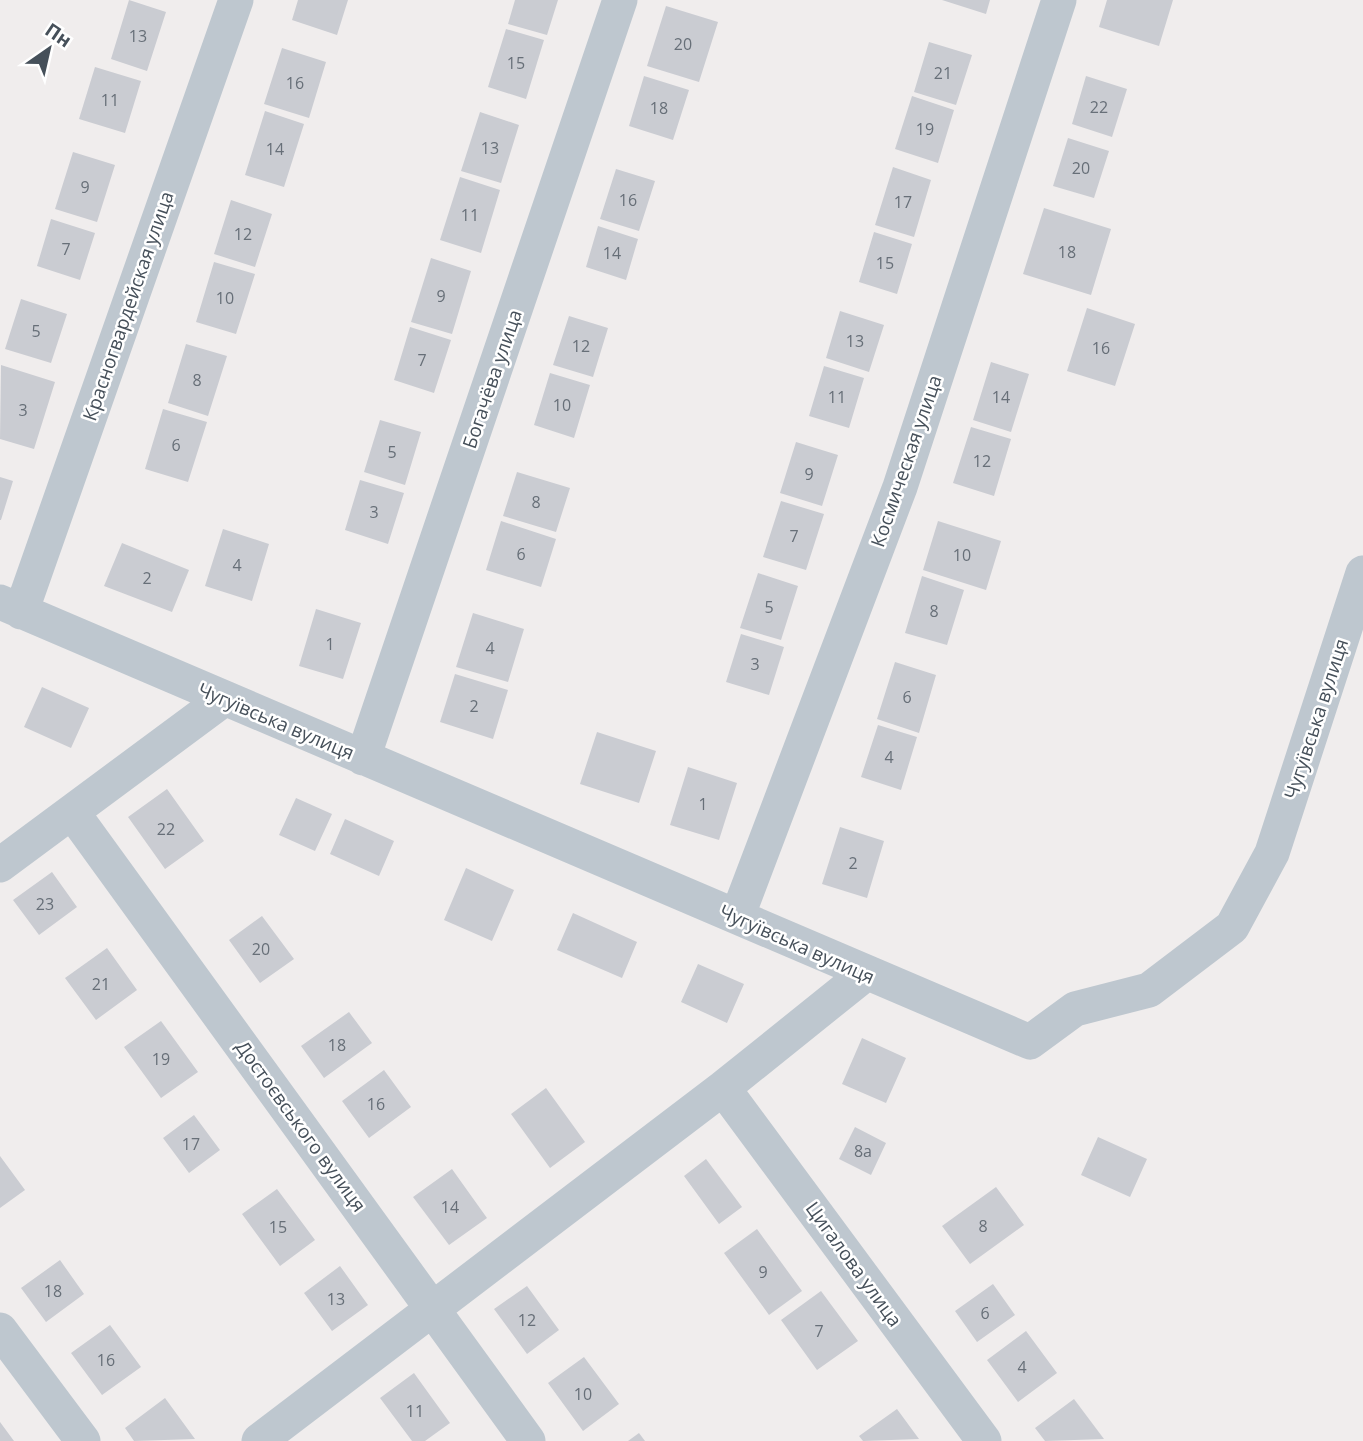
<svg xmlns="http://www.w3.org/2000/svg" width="1363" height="1441" viewBox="0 0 1363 1441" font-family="'Open Sans',sans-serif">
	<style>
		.building { fill: #caccd2 }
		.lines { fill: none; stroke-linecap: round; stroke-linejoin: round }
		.minor { stroke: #bec7cf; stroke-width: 35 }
		.labels { text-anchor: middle; stroke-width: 5; stroke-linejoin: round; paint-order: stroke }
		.number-label { font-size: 16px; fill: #676f78 }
		.street-label { font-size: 19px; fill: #46505a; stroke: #fff }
	</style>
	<rect width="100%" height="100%" fill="#f0eded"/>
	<path class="building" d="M 129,0 L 166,12 L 147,71 L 111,59 Z
		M 298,0 L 348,0 L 337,35 L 292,20 Z
		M 515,0 L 558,0 L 547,35 L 508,24 Z
		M 942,0 L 990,0 L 986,14 Z
		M 1107,0 L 1173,0 L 1159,46 L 1099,27 Z
		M 666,6 L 718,22 L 699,82 L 647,66 Z
		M 506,29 L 544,40 L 526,99 L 488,87 Z
		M 929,42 L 972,55 L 956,105 L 914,92 Z
		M 282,48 L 326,62 L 309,118 L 264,104 Z
		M 95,67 L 141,81 L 125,133 L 79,119 Z
		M 644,76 L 689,90 L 673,140 L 629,126 Z
		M 1086,76 L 1127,89 L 1112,137 L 1072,124 Z
		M 912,96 L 954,110 L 938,163 L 895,149 Z
		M 265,111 L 304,124 L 284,187 L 245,175 Z
		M 480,112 L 519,125 L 501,183 L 461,171 Z
		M 1068,138 L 1109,151 L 1094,198 L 1053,186 Z
		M 73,152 L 115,165 L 97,222 L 55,209 Z
		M 893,167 L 931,180 L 914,237 L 875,225 Z
		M 616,169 L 655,181 L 639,231 L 600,219 Z
		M 460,177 L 500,190 L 481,253 L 440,240 Z
		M 231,200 L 272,214 L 255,267 L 214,254 Z
		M 1044,208 L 1111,229 L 1091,295 L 1023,274 Z
		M 51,219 L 95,233 L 80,280 L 37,266 Z
		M 598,226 L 638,239 L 626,280 L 586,267 Z
		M 874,232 L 912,244 L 897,294 L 859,282 Z
		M 431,258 L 471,271 L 452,334 L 411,322 Z
		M 214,262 L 255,274 L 236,334 L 196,322 Z
		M 21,299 L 67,314 L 51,363 L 5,349 Z
		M 1087,308 L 1135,324 L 1115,386 L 1067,371 Z
		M 840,311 L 884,325 L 869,372 L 826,358 Z
		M 569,316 L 608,328 L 593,377 L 553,365 Z
		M 410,327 L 451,340 L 434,393 L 394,380 Z
		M 186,344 L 227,356 L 208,416 L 168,403 Z
		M 991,362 L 1029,374 L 1011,432 L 973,420 Z
		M 1,365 L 55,382 L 34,449 L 0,439 Z
		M 824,366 L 864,378 L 849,428 L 809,416 Z
		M 550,373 L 590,385 L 574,438 L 534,425 Z
		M 163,409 L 207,422 L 188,482 L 145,469 Z
		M 380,420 L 421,432 L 405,485 L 364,472 Z
		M 971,427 L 1011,439 L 994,496 L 953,483 Z
		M 796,442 L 838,455 L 822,506 L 780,493 Z
		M 517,472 L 570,488 L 556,532 L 503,516 Z
		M 0,477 L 13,481 L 1,520 L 0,520 Z
		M 360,480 L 404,493 L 388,544 L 345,530 Z
		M 781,501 L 824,514 L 806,570 L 763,557 Z
		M 501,521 L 556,539 L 541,587 L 486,570 Z
		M 938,521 L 1001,541 L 986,590 L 923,570 Z
		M 223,529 L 269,544 L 252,601 L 205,586 Z
		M 122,543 L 189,570 L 172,612 L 104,586 Z
		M 758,573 L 798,586 L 781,640 L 740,628 Z
		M 922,576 L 964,590 L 947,645 L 905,633 Z
		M 316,609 L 361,623 L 343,679 L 299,666 Z
		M 473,613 L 524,629 L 508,682 L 456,667 Z
		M 741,634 L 784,647 L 769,695 L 726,682 Z
		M 895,662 L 936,675 L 919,733 L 877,719 Z
		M 455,674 L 508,690 L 493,739 L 440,722 Z
		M 42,687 L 89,708 L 71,748 L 24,727 Z
		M 878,725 L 917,737 L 901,790 L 861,777 Z
		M 597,732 L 656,751 L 639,803 L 580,784 Z
		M 688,767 L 737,783 L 719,840 L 670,825 Z
		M 167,789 L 204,841 L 165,869 L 128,817 Z
		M 296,798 L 332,814 L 315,851 L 279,835 Z
		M 345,819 L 394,841 L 379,876 L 330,854 Z
		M 840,827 L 884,841 L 867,898 L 822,884 Z
		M 466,868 L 514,890 L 492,941 L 444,920 Z
		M 52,872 L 77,907 L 39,935 L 13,900 Z
		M 573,913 L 637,942 L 622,978 L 557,950 Z
		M 262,916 L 294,959 L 260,983 L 229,940 Z
		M 107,948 L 137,990 L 96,1020 L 65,978 Z
		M 698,964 L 744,984 L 727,1023 L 681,1002 Z
		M 349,1012 L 372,1043 L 324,1078 L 301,1046 Z
		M 161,1021 L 198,1072 L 161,1098 L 124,1047 Z
		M 862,1038 L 906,1058 L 886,1103 L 842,1084 Z
		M 384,1070 L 411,1107 L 369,1138 L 342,1101 Z
		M 546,1088 L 585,1142 L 550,1168 L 511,1114 Z
		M 194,1115 L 220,1150 L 189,1173 L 163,1138 Z
		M 855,1127 L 886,1143 L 871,1175 L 839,1159 Z
		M 1098,1137 L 1147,1159 L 1130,1197 L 1081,1175 Z
		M 0,1156 L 25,1190 L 0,1208 Z
		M 706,1159 L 742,1207 L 719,1224 L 684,1176 Z
		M 452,1169 L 487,1218 L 449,1245 L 413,1197 Z
		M 996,1187 L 1024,1225 L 970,1264 L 942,1226 Z
		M 277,1189 L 315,1240 L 280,1266 L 242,1214 Z
		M 757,1229 L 802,1291 L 769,1315 L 724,1253 Z
		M 60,1260 L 84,1294 L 46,1322 L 21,1288 Z
		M 340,1266 L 368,1305 L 332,1331 L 304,1293 Z
		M 993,1284 L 1015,1315 L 977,1342 L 955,1311 Z
		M 527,1286 L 559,1330 L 527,1354 L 494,1309 Z
		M 821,1291 L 858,1341 L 817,1370 L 781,1320 Z
		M 110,1325 L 141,1367 L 102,1395 L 71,1353 Z
		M 1026,1331 L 1057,1373 L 1018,1402 L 987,1360 Z
		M 584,1357 L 619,1404 L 583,1431 L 548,1383 Z
		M 414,1373 L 450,1423 L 425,1441 L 412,1441 L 380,1398 Z
		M 165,1398 L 195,1439 L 134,1441 L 125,1428 Z
		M 1074,1399 L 1104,1439 L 1045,1441 L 1035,1428 Z
		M 897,1409 L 919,1439 L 863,1441 L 859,1436 Z
		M 0,1422 L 14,1441 L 0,1441 Z
		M 639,1433 L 645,1441 L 628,1441 Z"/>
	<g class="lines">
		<path class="minor" d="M 0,602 L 1030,1042 L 1075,1009 L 1149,990 L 1232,927 L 1272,853 L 1363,573
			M 21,612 L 236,0
			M 363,758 L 620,0
			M 72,812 L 528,1441
			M 0,865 L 224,699
			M 737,917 L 900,487 L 1059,0
			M 723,1088 L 984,1441
			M 0,1330 L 83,1441
			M 259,1441 L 723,1088 L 865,974"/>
	</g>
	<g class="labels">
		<g class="number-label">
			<text x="138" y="42">13</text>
			<text x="683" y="50">20</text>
			<text x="516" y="69">15</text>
			<text x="943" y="79">21</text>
			<text x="295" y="89">16</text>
			<text x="110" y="106">11</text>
			<text x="1099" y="113">22</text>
			<text x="659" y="114">18</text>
			<text x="925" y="135">19</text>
			<text x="490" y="154">13</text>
			<text x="275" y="155">14</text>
			<text x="1081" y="174">20</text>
			<text x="85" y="193">9</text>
			<text x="628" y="206">16</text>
			<text x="903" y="208">17</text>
			<text x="470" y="221">11</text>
			<text x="243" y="240">12</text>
			<text x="66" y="255">7</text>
			<text x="1067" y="258">18</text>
			<text x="612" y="259">14</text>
			<text x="885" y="269">15</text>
			<text x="441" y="302">9</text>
			<text x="225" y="304">10</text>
			<text x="36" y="337">5</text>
			<text x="855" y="347">13</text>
			<text x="581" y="352">12</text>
			<text x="1101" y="354">16</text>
			<text x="422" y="366">7</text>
			<text x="197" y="386">8</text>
			<text x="837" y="403">11</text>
			<text x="1001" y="403">14</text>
			<text x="562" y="411">10</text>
			<text x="23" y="416">3</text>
			<text x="176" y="451">6</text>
			<text x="392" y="458">5</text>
			<text x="982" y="467">12</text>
			<text x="809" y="480">9</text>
			<text x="536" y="508">8</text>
			<text x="374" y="518">3</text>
			<text x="794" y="542">7</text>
			<text x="521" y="560">6</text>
			<text x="962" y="561">10</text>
			<text x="237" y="571">4</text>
			<text x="147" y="584">2</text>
			<text x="769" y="613">5</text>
			<text x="934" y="617">8</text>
			<text x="330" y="650">1</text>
			<text x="490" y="654">4</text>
			<text x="755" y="670">3</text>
			<text x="907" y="703">6</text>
			<text x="474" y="712">2</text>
			<text x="889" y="763">4</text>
			<text x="703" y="810">1</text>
			<text x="166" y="835">22</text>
			<text x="853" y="869">2</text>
			<text x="45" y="910">23</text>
			<text x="261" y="955">20</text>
			<text x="101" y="990">21</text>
			<text x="337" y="1051">18</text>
			<text x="161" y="1065">19</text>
			<text x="376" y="1110">16</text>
			<text x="191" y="1150">17</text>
			<text x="863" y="1157">8а</text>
			<text x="450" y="1213">14</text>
			<text x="983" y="1232">8</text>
			<text x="278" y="1233">15</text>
			<text x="763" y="1278">9</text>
			<text x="53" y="1297">18</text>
			<text x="336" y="1305">13</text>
			<text x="985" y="1319">6</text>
			<text x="527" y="1326">12</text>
			<text x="819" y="1337">7</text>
			<text x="106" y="1366">16</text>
			<text x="1022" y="1373">4</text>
			<text x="583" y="1400">10</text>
			<text x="415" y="1417">11</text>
		</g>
		<g class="street-label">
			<text transform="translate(128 306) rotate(-71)" y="7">Красногвардейская улица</text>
			<text transform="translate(492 379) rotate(-71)" y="7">Богачёва улица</text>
			<text transform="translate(906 461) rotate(-71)" y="7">Космическая улица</text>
			<text transform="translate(1316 719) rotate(-72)" y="7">Чугуївська вулиця</text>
			<text transform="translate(276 721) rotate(23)" y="7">Чугуївська вулиця</text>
			<text transform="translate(797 944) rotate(24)" y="7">Чугуївська вулиця</text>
			<text transform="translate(301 1126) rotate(54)" y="7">Достоєвського вулиця</text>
			<text transform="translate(854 1264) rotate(54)" y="7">Цигалова улица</text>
		</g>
	</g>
	<g transform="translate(49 49) rotate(34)" stroke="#ffffff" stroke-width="5" paint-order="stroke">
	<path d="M0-5L12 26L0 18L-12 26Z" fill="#46505a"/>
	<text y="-10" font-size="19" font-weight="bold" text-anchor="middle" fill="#46505a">Пн</text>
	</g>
</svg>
